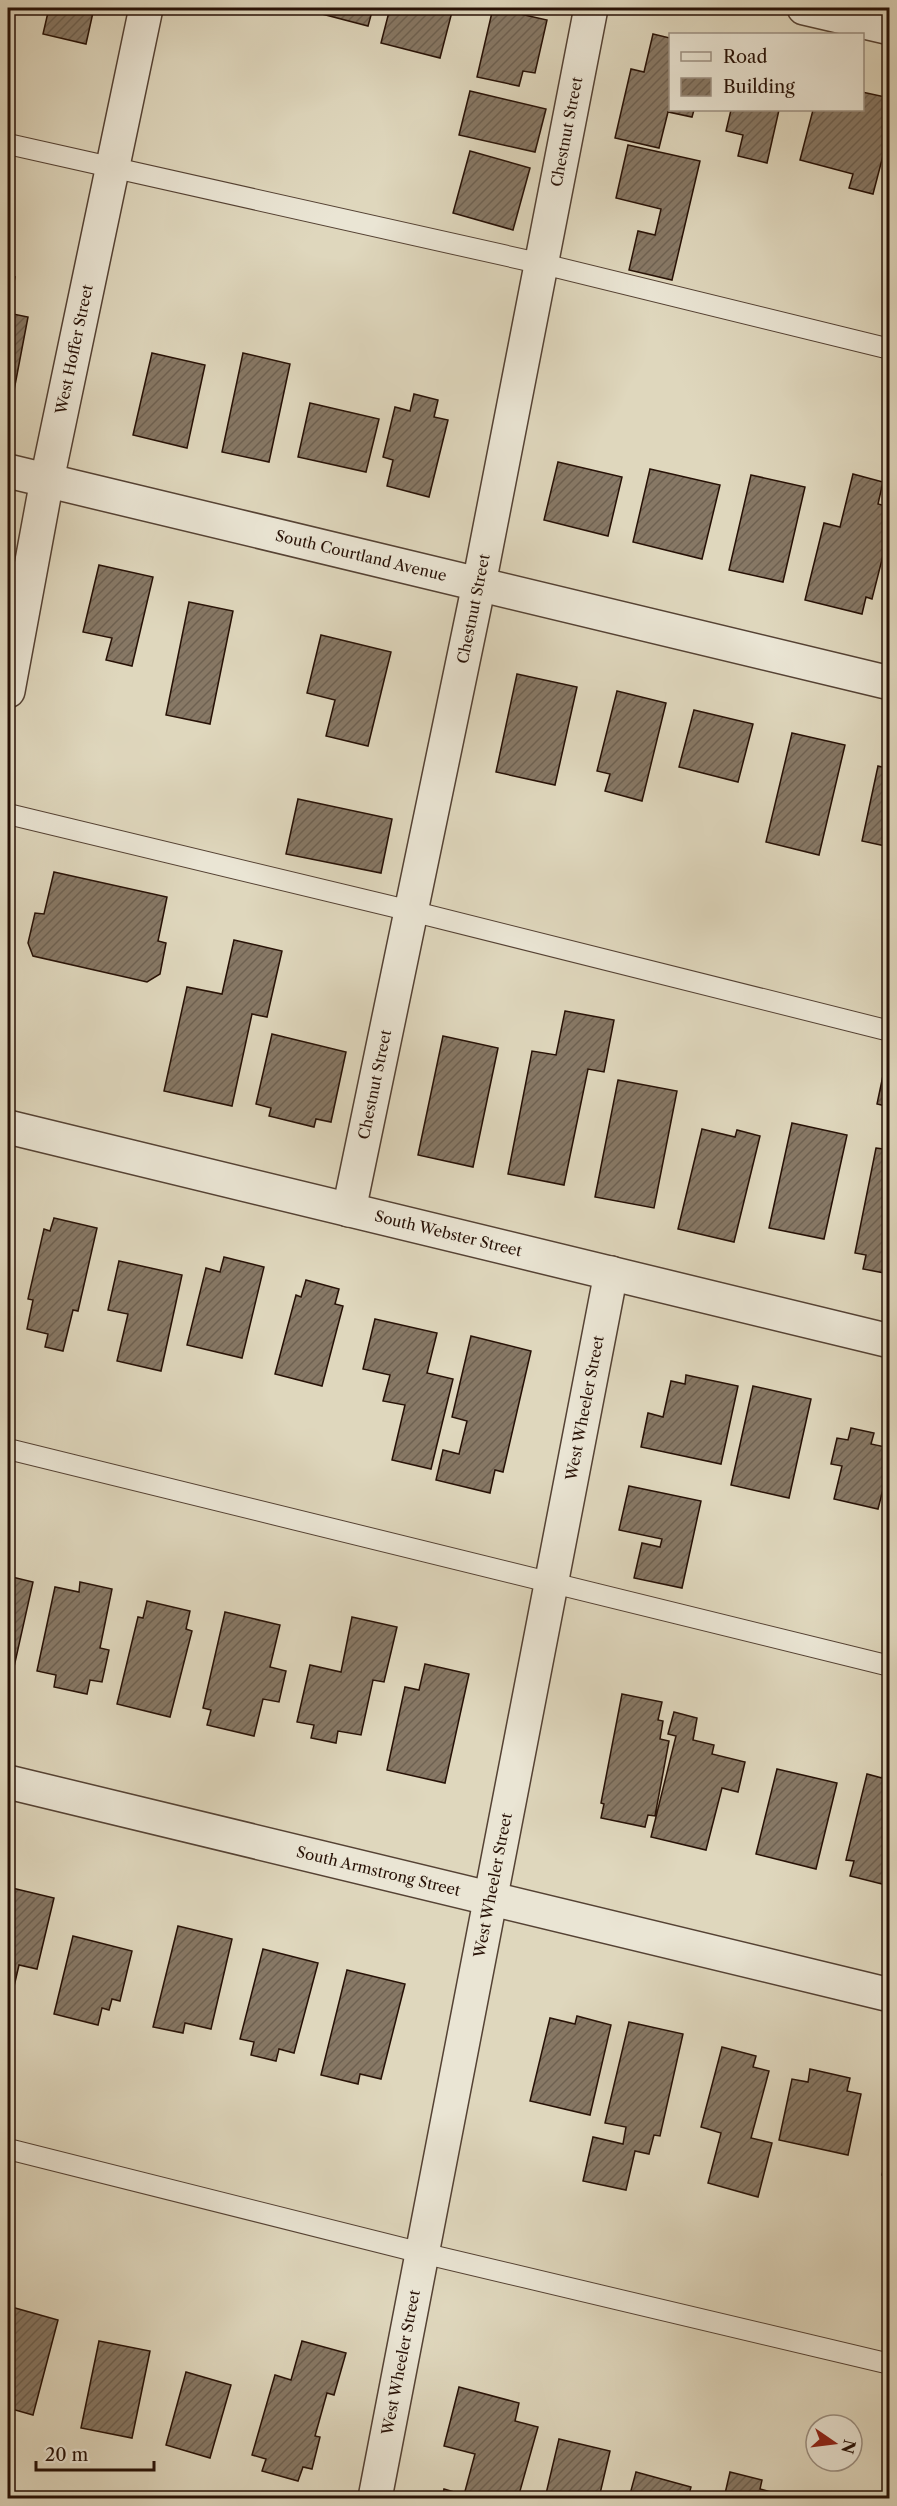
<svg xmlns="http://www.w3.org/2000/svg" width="897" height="2506" viewBox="0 0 897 2506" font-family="'Libre Caslon Text',serif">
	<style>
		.building { fill: url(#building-hatch); stroke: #271106; stroke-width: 1.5 }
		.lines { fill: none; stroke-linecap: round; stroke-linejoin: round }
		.lane-casing { stroke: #554234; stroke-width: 22 }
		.street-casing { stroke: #554234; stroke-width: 36 }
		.lane { stroke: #eae5d4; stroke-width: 20 }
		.street { stroke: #eae5d4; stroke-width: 33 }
		.labels { text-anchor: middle; stroke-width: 4.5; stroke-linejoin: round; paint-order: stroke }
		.street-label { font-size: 15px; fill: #271106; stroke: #eae5d4 }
	</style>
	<defs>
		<pattern id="building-hatch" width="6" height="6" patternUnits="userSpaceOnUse" patternTransform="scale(1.5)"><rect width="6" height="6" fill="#877865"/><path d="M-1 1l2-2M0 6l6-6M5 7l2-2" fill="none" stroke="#6e6151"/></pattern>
	</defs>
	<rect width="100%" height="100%" fill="#dfd7bd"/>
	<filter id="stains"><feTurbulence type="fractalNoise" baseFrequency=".00333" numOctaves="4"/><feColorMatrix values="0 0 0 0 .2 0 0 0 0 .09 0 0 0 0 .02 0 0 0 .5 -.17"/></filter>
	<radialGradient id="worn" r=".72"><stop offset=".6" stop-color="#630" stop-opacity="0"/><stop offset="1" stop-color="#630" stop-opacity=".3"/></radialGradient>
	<path class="building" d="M 49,8 L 94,8 L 86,44 L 43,34 Z
		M 213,8 L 242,8 L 240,14 Z
		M 299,8 L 373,8 L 368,26 Z
		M 390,8 L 453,8 L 440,58 L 381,43 Z
		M 493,8 L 547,20 L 535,73 L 523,71 L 519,86 L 477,77 Z
		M 653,34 L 670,38 L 670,110 L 694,110 L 692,117 L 668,112 L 659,148 L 615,138 L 631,69 L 644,72 Z
		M 470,91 L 546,109 L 535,152 L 459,135 Z
		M 862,92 L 890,98 L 890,129 L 873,194 L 849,188 L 853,174 L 800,160 L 813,110 L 862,110 Z
		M 731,110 L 779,110 L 767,163 L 738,156 L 743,135 L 726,131 Z
		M 628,145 L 700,161 L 672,280 L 629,270 L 638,231 L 655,235 L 661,209 L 616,198 Z
		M 470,151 L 530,168 L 513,230 L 453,213 Z
		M 8,276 L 15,277 L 8,313 L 28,317 L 12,401 L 8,401 Z
		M 152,353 L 205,365 L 187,448 L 133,435 Z
		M 243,353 L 290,364 L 269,462 L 222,452 Z
		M 414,394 L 438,400 L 434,417 L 448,420 L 429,497 L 387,486 L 393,460 L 383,457 L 395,407 L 410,411 Z
		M 310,403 L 379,419 L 366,472 L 298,457 Z
		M 558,462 L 622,477 L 608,536 L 544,520 Z
		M 650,469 L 720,485 L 702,559 L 633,542 Z
		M 853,474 L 883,482 L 878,504 L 890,507 L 890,528 L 872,599 L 866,597 L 862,614 L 805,600 L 824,523 L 840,527 Z
		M 751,475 L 805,487 L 783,582 L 729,570 Z
		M 99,565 L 153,577 L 132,666 L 106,660 L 112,638 L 83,632 Z
		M 189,602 L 233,611 L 210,724 L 166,715 Z
		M 321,635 L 391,652 L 368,746 L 326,736 L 335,700 L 307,693 Z
		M 517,674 L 577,687 L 555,785 L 496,772 Z
		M 617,691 L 666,703 L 642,801 L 605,791 L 610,774 L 597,771 Z
		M 694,710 L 753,724 L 738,782 L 679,767 Z
		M 792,733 L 845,745 L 819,855 L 766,842 Z
		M 878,766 L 890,769 L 890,847 L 862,841 Z
		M 298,799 L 392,819 L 381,873 L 286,854 Z
		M 54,872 L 167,897 L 158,941 L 166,943 L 160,974 L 147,982 L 33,956 L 28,943 L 35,913 L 44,914 Z
		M 234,940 L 282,951 L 267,1017 L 252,1014 L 232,1106 L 164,1091 L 187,987 L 222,994 Z
		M 565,1011 L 614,1020 L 604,1072 L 588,1069 L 564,1185 L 508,1174 L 532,1051 L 556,1055 Z
		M 272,1034 L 346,1052 L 331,1122 L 316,1119 L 314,1127 L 269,1116 L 271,1108 L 256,1104 Z
		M 443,1036 L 498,1048 L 473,1167 L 418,1155 Z
		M 889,1047 L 890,1047 L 890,1107 L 877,1104 Z
		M 618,1080 L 677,1091 L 654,1208 L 595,1197 Z
		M 792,1123 L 847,1135 L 824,1239 L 769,1228 Z
		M 702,1129 L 735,1137 L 737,1130 L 760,1136 L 734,1242 L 678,1229 Z
		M 876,1148 L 890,1150 L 890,1274 L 863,1269 L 866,1255 L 855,1253 Z
		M 54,1218 L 97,1228 L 78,1311 L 73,1310 L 63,1351 L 45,1347 L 48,1334 L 27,1329 L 33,1300 L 28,1299 L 44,1229 L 50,1231 Z
		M 224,1257 L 264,1267 L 242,1358 L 187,1345 L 206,1268 L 220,1272 Z
		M 119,1261 L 182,1275 L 161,1371 L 117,1361 L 128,1314 L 108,1310 Z
		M 306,1280 L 339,1289 L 335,1304 L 343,1306 L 322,1386 L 275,1374 L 296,1295 L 301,1297 Z
		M 375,1319 L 437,1333 L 427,1373 L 453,1379 L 431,1469 L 392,1460 L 405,1405 L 383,1401 L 390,1375 L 363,1369 Z
		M 471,1336 L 531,1351 L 503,1472 L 495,1470 L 490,1493 L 436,1480 L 443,1450 L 459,1454 L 467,1421 L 452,1417 Z
		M 686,1375 L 738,1386 L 721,1464 L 641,1447 L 648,1413 L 663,1417 L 671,1381 L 685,1384 Z
		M 753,1386 L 811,1399 L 789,1498 L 731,1485 Z
		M 851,1428 L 874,1433 L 871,1444 L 890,1448 L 890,1462 L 878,1509 L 834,1499 L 842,1466 L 831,1464 L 837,1438 L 848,1440 Z
		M 629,1486 L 701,1501 L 682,1588 L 634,1578 L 642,1543 L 660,1547 L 662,1539 L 619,1530 Z
		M 8,1576 L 33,1582 L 14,1667 L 8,1666 Z
		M 80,1582 L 112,1589 L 100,1648 L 109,1650 L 102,1682 L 90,1680 L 87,1694 L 54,1687 L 56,1675 L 37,1671 L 55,1587 L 79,1592 Z
		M 147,1601 L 190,1611 L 186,1629 L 192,1631 L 170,1717 L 117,1704 L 138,1617 L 143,1618 Z
		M 225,1612 L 280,1625 L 270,1667 L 286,1671 L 279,1702 L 263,1699 L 254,1736 L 207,1725 L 211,1710 L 203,1708 Z
		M 352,1617 L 397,1627 L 384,1682 L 373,1680 L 361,1735 L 338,1731 L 336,1743 L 311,1738 L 314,1725 L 297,1722 L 310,1665 L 341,1672 Z
		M 425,1664 L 469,1674 L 445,1783 L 387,1770 L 405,1687 L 419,1690 Z
		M 622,1694 L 662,1702 L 658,1720 L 663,1721 L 660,1739 L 669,1741 L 655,1816 L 648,1815 L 645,1827 L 601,1818 L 604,1804 L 601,1803 Z
		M 674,1712 L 697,1718 L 693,1740 L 714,1745 L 712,1754 L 745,1762 L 738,1792 L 722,1788 L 706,1850 L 651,1837 L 676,1736 L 668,1734 Z
		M 885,1768 L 890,1769 L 890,1886 L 850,1876 L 854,1861 L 846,1860 L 867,1774 L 882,1778 Z
		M 777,1769 L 837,1783 L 816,1869 L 756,1854 Z
		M 8,1887 L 54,1898 L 37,1969 L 19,1965 L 8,2012 Z
		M 178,1926 L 232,1939 L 211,2029 L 185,2023 L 183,2033 L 153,2027 Z
		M 73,1936 L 132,1951 L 120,2001 L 112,1999 L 109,2010 L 102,2008 L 98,2025 L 54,2014 Z
		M 263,1949 L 318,1963 L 294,2053 L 279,2049 L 276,2061 L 251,2055 L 254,2042 L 240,2039 Z
		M 347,1970 L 405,1984 L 381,2079 L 360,2074 L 358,2084 L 321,2075 Z
		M 577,2016 L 611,2025 L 590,2115 L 530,2101 L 550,2018 L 575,2024 Z
		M 629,2022 L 683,2034 L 660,2136 L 654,2135 L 649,2154 L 635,2151 L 626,2190 L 583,2181 L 593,2137 L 623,2144 L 626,2127 L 605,2123 Z
		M 722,2047 L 756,2056 L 753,2067 L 769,2071 L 751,2138 L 772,2143 L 758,2197 L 708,2183 L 721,2133 L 701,2127 Z
		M 810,2069 L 850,2078 L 847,2091 L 861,2094 L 848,2155 L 779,2140 L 792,2079 L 808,2082 Z
		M 890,2144 L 890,2177 L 882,2175 Z
		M 8,2306 L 58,2320 L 33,2415 L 8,2408 Z
		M 99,2341 L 150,2351 L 132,2438 L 81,2428 Z
		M 302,2341 L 346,2353 L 334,2395 L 327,2393 L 315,2436 L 320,2437 L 312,2469 L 303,2467 L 298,2481 L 262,2471 L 266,2459 L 252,2455 L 275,2375 L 291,2380 Z
		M 186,2372 L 231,2385 L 210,2458 L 166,2445 Z
		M 459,2387 L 519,2403 L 515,2421 L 538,2427 L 518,2498 L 442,2498 L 444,2489 L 464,2495 L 475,2454 L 444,2446 Z
		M 559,2439 L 610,2451 L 599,2498 L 545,2498 Z
		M 636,2472 L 691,2487 L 688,2498 L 629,2498 Z
		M 730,2472 L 762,2480 L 760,2489 L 786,2496 L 785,2498 L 724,2498 Z"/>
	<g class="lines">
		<defs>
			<path id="lane" d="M 8,144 L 543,264 L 890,349
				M 8,814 L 411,911 L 890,1031
				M 8,1449 L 890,1666
				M 8,2149 L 422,2253 L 890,2364"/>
			<g id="street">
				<path d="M 804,8 L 890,28"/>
				<path id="s1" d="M 8,471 L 890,683"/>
				<path id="s2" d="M 8,691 L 47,480 L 146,8"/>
				<path id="s3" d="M 8,1127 L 890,1341"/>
				<path id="s4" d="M 349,1210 L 479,584 L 591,8"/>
				<path id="s5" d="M 8,1782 L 890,1995"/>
				<path id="s6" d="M 375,2498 L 611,1273"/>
			</g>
		</defs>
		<use href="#lane" class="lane-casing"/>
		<use href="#street" class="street-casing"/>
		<use href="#lane" class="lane"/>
		<use href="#street" class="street"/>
	</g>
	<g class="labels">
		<g class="street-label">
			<text dy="5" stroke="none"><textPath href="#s4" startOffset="1100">Chestnut Street</textPath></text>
			<text dy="5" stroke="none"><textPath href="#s2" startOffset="348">West Hoffer Street</textPath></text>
			<text dy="5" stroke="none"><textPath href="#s1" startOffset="363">South Courtland Avenue</textPath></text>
			<text dy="5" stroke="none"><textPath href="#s4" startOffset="614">Chestnut Street</textPath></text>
			<text dy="5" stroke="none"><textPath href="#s4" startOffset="128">Chestnut Street</textPath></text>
			<text dy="5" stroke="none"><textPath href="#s3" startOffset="453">South Webster Street</textPath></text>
			<text dy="5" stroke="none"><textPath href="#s6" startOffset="1110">West Wheeler Street</textPath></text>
			<text dy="5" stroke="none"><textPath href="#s5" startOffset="381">South Armstrong Street</textPath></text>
			<text dy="5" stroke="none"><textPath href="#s6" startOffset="624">West Wheeler Street</textPath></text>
			<text dy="5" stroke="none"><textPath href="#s6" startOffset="138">West Wheeler Street</textPath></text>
		</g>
	</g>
	<rect width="897" height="2506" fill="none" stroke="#dfd7bd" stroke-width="30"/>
	<rect x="9" y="9" width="879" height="2488" fill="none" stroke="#271106" stroke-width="3"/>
	<rect x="15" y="15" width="867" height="2476" fill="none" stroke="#271106" stroke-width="1.5"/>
	<rect x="669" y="33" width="195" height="78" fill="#eae5d4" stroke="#9c9082" stroke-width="1.5"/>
	<rect x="681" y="52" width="30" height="9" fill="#eae5d4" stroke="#9c9082" stroke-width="1.5"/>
	<text x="723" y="63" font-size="18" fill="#271106">Road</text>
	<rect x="681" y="78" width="30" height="18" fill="url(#building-hatch)" stroke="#9c9082" stroke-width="1.5"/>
	<text x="723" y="93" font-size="18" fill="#271106">Building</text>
	<g transform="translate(834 2443) rotate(104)"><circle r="28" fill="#eae5d4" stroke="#9c9082" stroke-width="1.5"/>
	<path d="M0-4.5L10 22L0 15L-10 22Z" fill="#8f2418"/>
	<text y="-9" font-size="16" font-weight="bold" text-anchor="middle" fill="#271106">N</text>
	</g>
	<path d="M36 2461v9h118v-9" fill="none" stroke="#271106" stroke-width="3"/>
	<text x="45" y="2461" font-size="18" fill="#271106" stroke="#eae5d4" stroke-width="4.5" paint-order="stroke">20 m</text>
	<rect width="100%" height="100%" filter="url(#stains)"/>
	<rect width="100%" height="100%" fill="url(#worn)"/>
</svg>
